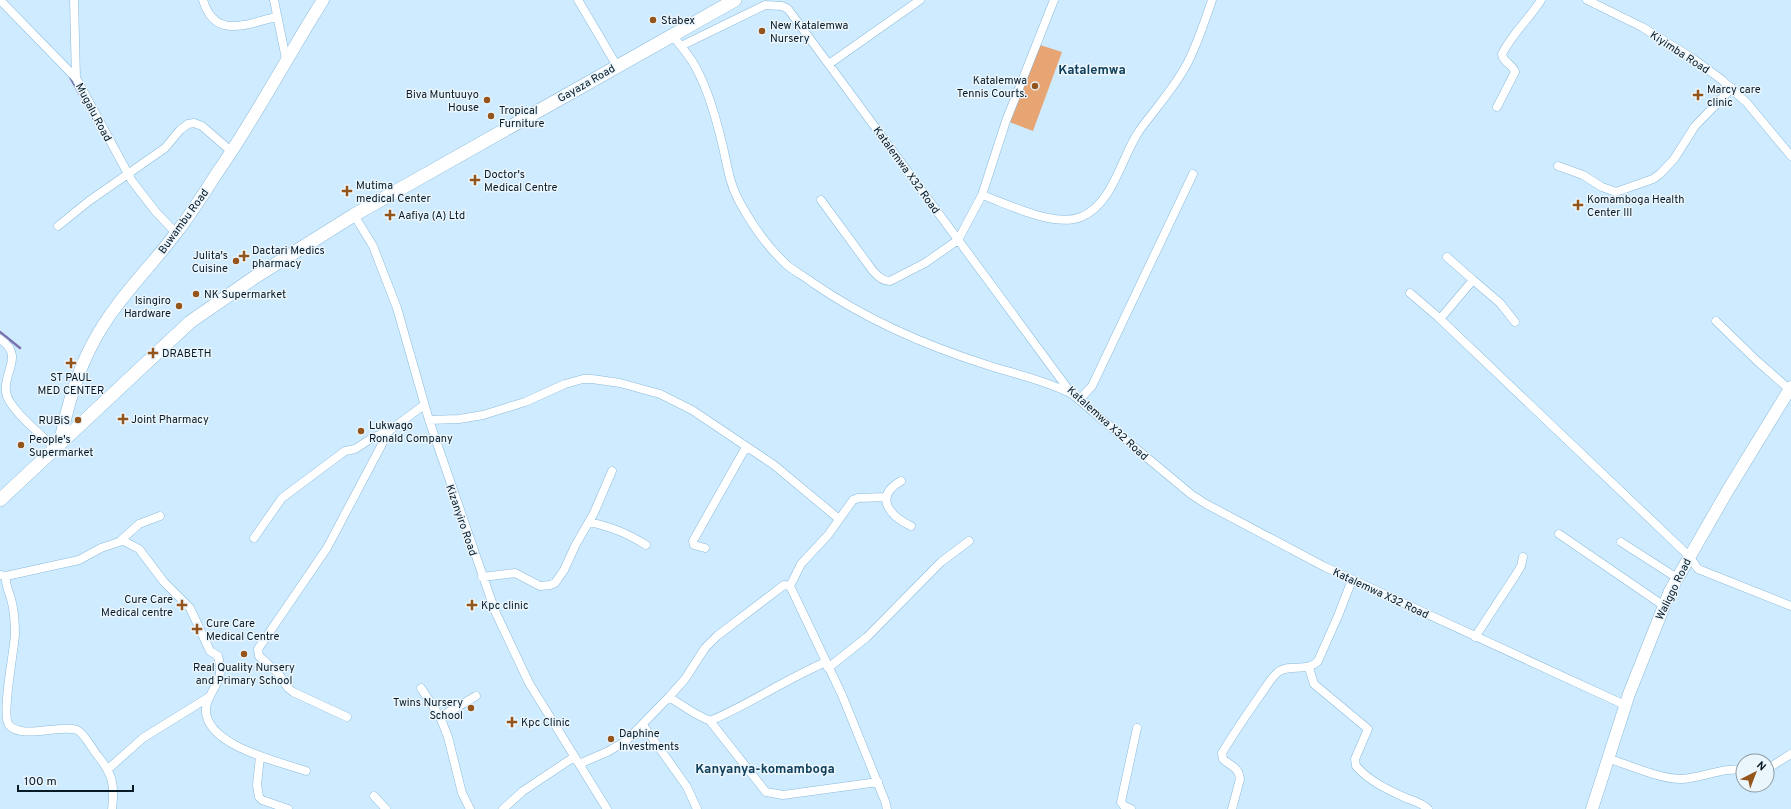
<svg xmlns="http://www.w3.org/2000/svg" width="1791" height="809" viewBox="0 0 1791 809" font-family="Overpass,sans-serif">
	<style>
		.green { fill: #e6a573 }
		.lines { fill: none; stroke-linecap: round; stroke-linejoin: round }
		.stream { stroke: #7d72ae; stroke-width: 2.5 }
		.street-casing { stroke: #8bbbdb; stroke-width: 9 }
		.secondary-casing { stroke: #8bbbdb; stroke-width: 13 }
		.primary-casing { stroke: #8bbbdb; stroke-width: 14 }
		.street { stroke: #fff; stroke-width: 8 }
		.secondary { stroke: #fff; stroke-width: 12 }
		.primary { stroke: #fff; stroke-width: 13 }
		.poi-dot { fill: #94551d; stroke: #ebf5fc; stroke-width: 1.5 }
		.labels { text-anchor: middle; stroke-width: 3; stroke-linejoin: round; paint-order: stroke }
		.poi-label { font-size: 11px; fill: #071a26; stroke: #ebf5fc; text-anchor: start }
		.street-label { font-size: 11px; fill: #071a26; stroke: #ebf5fc }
		.quarter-label { font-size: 13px; font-weight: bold; fill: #10405b; stroke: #ebf5fc }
	</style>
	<rect width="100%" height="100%" fill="#ceebff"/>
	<path class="green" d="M 1037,44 L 1062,52 L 1033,131 L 1007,121 Z"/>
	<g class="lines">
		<path class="stream" d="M 70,77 L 96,123
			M 0,332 L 20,348"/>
		<defs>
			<path id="street" d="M 0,0 L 76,78 L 132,181 L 156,212 L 176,233
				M 74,0 L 76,78
				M 203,0 C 215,40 246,24 276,17
				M 274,0 L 286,59
				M 578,0 L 617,66
				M 1587,0 L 1642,27 L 1692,58 L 1722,80 L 1747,103 L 1791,156
				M 672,35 C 679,43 686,52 692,61 C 706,83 716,118 722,143 C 727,163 729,183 739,201 C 752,225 768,248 788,266 C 796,272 805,277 813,283 C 865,319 927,346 987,365 C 1015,374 1044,380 1070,393
				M 681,46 L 765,5 L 782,6 L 788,9 L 1071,393 L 1145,456 L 1192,495 L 1206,504 L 1325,567 L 1625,705
				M 829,64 L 920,0
				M 1497,107 L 1515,72 C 1513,64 1503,63 1502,54 C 1512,34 1529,19 1541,0
				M 1558,166 L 1583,175 L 1602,187 L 1616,192 L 1653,179 L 1660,174 L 1674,159 L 1695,126 L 1732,88
				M 982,195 C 1008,204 1054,228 1081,217 C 1113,204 1121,158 1139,131 C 1155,109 1176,86 1188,62 C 1198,42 1205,21 1212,0
				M 821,200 L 873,271 C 878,276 882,281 890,281 L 925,263 L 958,240 L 982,195 L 1006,121 L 1054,0
				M 354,215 L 373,246 L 397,308 L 429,420 L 495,611 L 529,683 L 607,809
				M 58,226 L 89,201 L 165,148 L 180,130 L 188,124 L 194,123 L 202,126 L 232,152
				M 1447,257 L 1473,280
				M 1410,293 L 1438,317 L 1689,556 L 1698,569 L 1791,606
				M 1440,319 L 1473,280 L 1500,303 L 1515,322
				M 1716,321 L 1756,360 L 1789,389
				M 0,339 C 25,356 3,371 6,392 C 8,409 43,436 56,449
				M 1079,400 L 1092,386 L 1193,174
				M 429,420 L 459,419 L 483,415 L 525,402 L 565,384 L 583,379 L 592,379 L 620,383 L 660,394 L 692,410 L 774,465 L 839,519
				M 901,481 C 873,497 890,516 911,526
				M 590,522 C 613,528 625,532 646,545
				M 1559,534 L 1664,606
				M 254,538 L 282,498 L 345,451 L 355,449 L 372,438 L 389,431
				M 122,540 L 139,549 L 164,582 L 190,608 L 210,651 L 218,656 C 219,661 221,667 220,672 C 220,684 207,695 206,708 C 203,745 280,762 306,771
				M 1621,542 L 1677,578
				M 705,548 L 694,545 L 693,541 L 746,447
				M 0,575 L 6,576 L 79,560 L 101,548 L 119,542 L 139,524 L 160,516
				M 6,576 C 5,585 9,591 11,599 C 14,609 15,624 15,635 C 14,651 1,716 9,725 C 22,740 60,724 77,730 C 85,734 92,749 98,756 C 113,775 115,785 112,809
				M 482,577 L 515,573 L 540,586 L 550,585 L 555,583 L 564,570 L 576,544 L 594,513 L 612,471
				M 790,586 L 842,695 L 885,801 L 887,809
				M 790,586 L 801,564 L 828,535 L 853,500 L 858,498 L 886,497
				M 1475,637 L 1515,576 L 1521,566 L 1523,557
				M 828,668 L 867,637 L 941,562 L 969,541
				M 1309,668 L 1314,684 L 1368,729 L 1355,759 L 1356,766 C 1369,781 1388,790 1406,798 C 1414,801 1422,803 1428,809
				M 421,688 L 440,717 L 448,737 L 462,793 L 470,809
				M 669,697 L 694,713 L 710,721 L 766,792 L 783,795 L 878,782
				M 347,717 L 293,692 L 288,688 L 278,673 L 259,656 L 258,649 L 327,548 L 389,431 L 424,405
				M 440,717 L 476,696
				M 710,721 C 750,704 786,679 826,662
				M 643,725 L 687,787 L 697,809
				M 260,756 L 257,785 L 259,797 L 262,800 L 288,809
				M 1607,758 C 1629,765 1659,779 1682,779 C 1703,778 1722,767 1743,770
				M 579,764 L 607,752 L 626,741 L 669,697 L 685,679 L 705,648 L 717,636 L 784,585 L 790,586
				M 108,769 L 143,738 L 209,697
				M 1767,769 L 1791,754
				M 374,796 L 386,809
				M 503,809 L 523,791 L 574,757
				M 1131,809 L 1124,806 L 1121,802 L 1137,728
				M 1232,809 L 1240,779 C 1239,767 1230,766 1223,759 L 1222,753 C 1234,733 1247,714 1261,694 C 1266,687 1271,678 1278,672 C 1290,663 1307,673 1318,661 L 1338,616 L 1352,580"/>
			<path id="secondary" d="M 59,447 C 66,411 76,373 94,341 C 115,301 149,269 176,233 C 191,214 204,193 217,173 C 256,117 287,57 323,0
				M 1592,809 L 1629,694 L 1670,591 L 1728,490 L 1791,387"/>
			<path id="primary" d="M 0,500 L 190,322 L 255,277 L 354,215 L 735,0"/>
		</defs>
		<use href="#street" class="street-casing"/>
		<use href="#secondary" class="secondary-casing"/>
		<use href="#primary" class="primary-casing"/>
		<use href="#street" class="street"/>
		<use href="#secondary" class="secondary"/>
		<use href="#primary" class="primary"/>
	</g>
	<g class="poi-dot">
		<circle cx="653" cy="20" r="4"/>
		<circle cx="762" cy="31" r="4"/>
		<circle cx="1035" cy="86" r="4"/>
		<path d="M1696 89h4v4h4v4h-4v4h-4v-4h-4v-4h4z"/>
		<circle cx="487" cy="100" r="4"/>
		<circle cx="491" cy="116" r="4"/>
		<path d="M473 174h4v4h4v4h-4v4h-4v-4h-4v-4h4z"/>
		<path d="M345 185h4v4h4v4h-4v4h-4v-4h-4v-4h4z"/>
		<path d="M1576 199h4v4h4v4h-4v4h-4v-4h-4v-4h4z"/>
		<path d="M388 209h4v4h4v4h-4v4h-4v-4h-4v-4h4z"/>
		<path d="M242 250h4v4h4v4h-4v4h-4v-4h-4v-4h4z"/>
		<circle cx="236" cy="261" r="4"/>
		<circle cx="196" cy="294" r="4"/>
		<circle cx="179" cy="306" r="4"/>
		<path d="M151 347h4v4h4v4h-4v4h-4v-4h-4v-4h4z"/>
		<path d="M69 357h4v4h4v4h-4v4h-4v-4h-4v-4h4z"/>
		<path d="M121 413h4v4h4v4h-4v4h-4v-4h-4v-4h4z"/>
		<circle cx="78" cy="420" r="4"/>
		<circle cx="361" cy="431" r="4"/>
		<circle cx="21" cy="445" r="4"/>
		<path d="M180 599h4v4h4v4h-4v4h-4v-4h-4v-4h4z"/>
		<path d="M470 599h4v4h4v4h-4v4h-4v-4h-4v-4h4z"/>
		<path d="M195 623h4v4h4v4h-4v4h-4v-4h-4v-4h4z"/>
		<circle cx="244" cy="654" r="4"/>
		<circle cx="471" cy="708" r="4"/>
		<path d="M510 716h4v4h4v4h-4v4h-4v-4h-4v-4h4z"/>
		<circle cx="611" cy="739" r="4"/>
	</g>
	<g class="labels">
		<g class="poi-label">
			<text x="661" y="24">Stabex</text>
			<text x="770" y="29">New Katalemwa<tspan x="770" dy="13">Nursery</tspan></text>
			<text x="1027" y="84" text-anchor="end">Katalemwa<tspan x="1027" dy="13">Tennis Courts.</tspan></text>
			<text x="1707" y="93">Marcy care<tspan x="1707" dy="13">clinic</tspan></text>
			<text x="479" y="98" text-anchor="end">Biva Muntuuyo<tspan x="479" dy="13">House</tspan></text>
			<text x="499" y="114">Tropical<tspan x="499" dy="13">Furniture</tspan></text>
			<text x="484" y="178">Doctor's<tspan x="484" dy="13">Medical Centre</tspan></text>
			<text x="356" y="189">Mutima<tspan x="356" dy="13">medical Center</tspan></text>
			<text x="1587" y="203">Komamboga Health<tspan x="1587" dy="13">Center III</tspan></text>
			<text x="398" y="219">Aafiya (A) Ltd</text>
			<text x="252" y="254">Dactari Medics<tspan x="252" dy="13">pharmacy</tspan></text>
			<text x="228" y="259" text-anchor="end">Julita's<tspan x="228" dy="13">Cuisine</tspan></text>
			<text x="204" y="298">NK Supermarket</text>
			<text x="171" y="304" text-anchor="end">Isingiro<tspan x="171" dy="13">Hardware</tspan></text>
			<text x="162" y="357">DRABETH</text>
			<text x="71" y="381" text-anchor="middle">ST PAUL<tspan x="71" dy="13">MED CENTER</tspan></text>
			<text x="131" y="423">Joint Pharmacy</text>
			<text x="70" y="424" text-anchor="end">RUBiS</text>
			<text x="369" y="429">Lukwago<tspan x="369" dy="13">Ronald Company</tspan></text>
			<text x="29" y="443">People's<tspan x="29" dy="13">Supermarket</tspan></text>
			<text x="173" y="603" text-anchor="end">Cure Care<tspan x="173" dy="13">Medical centre</tspan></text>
			<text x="481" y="609">Kpc clinic</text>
			<text x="206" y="627">Cure Care<tspan x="206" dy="13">Medical Centre</tspan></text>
			<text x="244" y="671" text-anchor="middle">Real Quality Nursery<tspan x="244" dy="13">and Primary School</tspan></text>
			<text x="463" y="706" text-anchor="end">Twins Nursery<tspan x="463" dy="13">School</tspan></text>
			<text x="521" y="726">Kpc Clinic</text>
			<text x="619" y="737">Daphine<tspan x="619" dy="13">Investments</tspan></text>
		</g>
		<g class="street-label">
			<text transform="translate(1680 52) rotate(33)" y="4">Kiyimba Road</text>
			<text transform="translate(586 83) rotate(-30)" y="4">Gayaza Road</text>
			<text transform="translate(94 112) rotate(62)" y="4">Mugalu Road</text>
			<text transform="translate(907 170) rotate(54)" y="4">Katalemwa X32 Road</text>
			<text transform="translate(183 221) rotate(-54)" y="4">Buwambu Road</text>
			<text transform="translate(1108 423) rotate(42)" y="4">Katalemwa X32 Road</text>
			<text transform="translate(462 520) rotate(71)" y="4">Kizanyiro Road</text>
			<text transform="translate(1673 589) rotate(-64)" y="4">Waliggo Road</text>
			<text transform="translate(1381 593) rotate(25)" y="4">Katalemwa X32 Road</text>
		</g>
		<g class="quarter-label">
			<text x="1092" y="74">Katalemwa</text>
			<text x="765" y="773">Kanyanya-komamboga</text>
		</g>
	</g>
	<g transform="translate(1755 773) rotate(42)"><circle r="19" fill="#ebf5fc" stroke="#909da6"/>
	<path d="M0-3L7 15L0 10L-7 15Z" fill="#94551d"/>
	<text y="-6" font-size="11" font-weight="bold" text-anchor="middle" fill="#071a26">N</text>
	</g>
	<path d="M18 785v6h115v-6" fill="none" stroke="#071a26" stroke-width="2"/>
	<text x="24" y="785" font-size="12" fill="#071a26" stroke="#ebf5fc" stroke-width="3" paint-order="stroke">100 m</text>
</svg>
